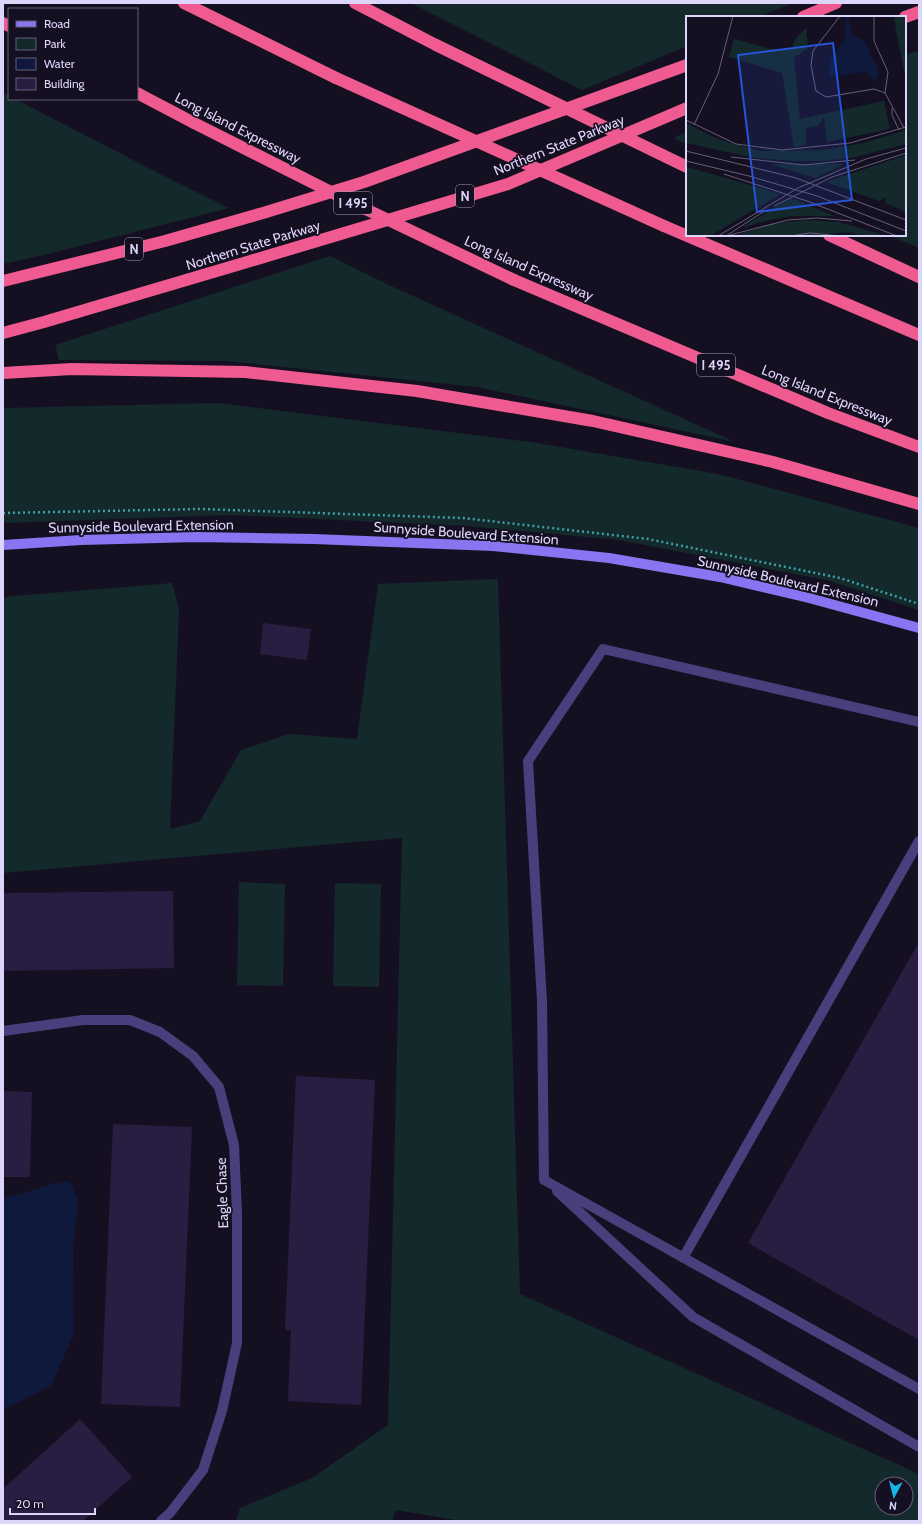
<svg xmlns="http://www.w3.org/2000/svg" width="922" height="1524" viewBox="0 0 922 1524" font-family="Cabin,sans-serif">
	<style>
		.green { fill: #14292b; fill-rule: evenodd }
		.water { fill: #0e193c }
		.building { fill: #291e41 }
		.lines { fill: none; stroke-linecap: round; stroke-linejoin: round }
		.path { stroke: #3aa2a9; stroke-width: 2.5; stroke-dasharray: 2 3; stroke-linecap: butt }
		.service { stroke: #493f7c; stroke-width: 10 }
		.minor { stroke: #493f7c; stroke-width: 10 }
		.secondary { stroke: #8875f1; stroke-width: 10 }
		.motorway { stroke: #ef5b90; stroke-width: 12 }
		.motorway-bridge { stroke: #ef5b90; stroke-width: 12 }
		.labels { text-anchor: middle; stroke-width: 3.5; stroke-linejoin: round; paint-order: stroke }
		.shield { fill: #151021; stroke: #a29aba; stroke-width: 1 }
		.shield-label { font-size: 13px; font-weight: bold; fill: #ded5fb }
		.street-label { font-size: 14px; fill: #ded5fb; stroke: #151021 }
		.inset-road { fill: none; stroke: #655f78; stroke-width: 1 }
		.view { fill: #2755da; fill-opacity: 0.15; stroke: #2755da; stroke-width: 2 }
		.inset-edge { fill: none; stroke: #ded5fb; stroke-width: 2 }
	</style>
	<rect width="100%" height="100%" fill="#151021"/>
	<path class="green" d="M 411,3 L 793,3 L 758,17 L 687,17 L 687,46 L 582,90 Z
		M 919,51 L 919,248 L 888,235 L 905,235 L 905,54 Z
		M 3,93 L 9,96 L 9,99 L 15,99 L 172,180 L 229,208 L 48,254 L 3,264 Z
		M 687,132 L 687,144 L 673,138 L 674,138 Z
		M 330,256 L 389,285 L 735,442 L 477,387 L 226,361 L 59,360 L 55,345 Z
		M 218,403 L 531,442 L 718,474 L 919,528 L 919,610 L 826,580 L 619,540 L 468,526 L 231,515 L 3,523 L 3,408 Z
		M 498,579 L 520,1294 L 919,1474 L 919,1521 L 462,1521 L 396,1510 L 392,1521 L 236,1521 L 240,1508 L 312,1478 L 388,1425 L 402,838 L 3,873 L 3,597 L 172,583 L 179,610 L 170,829 L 200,821 L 241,750 L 289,734 L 357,739 L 378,584 ZM 882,1484 L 906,1484 L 906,1508 L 882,1508 Z
		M 239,882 L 285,884 L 283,986 L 237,985 Z
		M 335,883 L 381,884 L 379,987 L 333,986 Z"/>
	<path class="water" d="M 69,1181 L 78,1199 L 73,1251 L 74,1333 L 51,1386 L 3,1410 L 3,1198 C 25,1194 46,1184 69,1181 Z"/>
	<path class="building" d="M 263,623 L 311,629 L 307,660 L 260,654 Z
		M 173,891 L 174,968 L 3,971 L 3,893 Z
		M 919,942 L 919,1340 L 748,1243 Z
		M 296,1076 L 375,1080 L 361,1405 L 288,1401 L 291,1330 L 285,1330 Z
		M 3,1091 L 32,1092 L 30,1177 L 3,1177 Z
		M 113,1124 L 192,1127 L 180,1407 L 101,1404 Z
		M 80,1419 L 132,1477 L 83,1521 L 3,1521 L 3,1489 Z"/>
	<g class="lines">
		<path class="path" d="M 3,513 L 200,509 L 463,518 L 648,539 L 840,578 L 919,604"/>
		<path class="service" d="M 919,722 L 603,649 L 528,761 L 542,1001 L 544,1180 L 919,1389
			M 557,1191 L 693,1317 L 919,1447
			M 683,1258 L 919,841"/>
		<path class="minor" d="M 3,1031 L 83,1020 L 130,1020 L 160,1032 L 193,1056 L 219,1087 L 234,1145 L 237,1212 L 237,1343 L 222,1411 L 203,1470 L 170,1513 L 161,1521"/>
		<path class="secondary" d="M 3,545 L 81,540 L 197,537 L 314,539 L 493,546 L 609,558 L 720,577 L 809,598 L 919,628"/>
		<path class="motorway" d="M 184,3 L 336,78
			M 355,3 L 436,45
			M 803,17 L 836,3
			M 905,17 L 919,12
			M 3,23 L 9,26
			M 137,93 L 194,123
			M 664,226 L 919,335
			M 829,235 L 919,277
			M 514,280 L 828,413 L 919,447
			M 3,281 L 165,241 L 263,213 L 364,182 L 687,65
			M 3,333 L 44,322 L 237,265 L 508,184 L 687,108
			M 3,373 L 72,369 L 245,372 L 417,391 L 593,421 L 773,462 L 919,504"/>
		<path class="motorway-bridge" d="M 436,45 L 687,167
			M 336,78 L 664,226
			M 194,123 L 355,204 L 514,280"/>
	</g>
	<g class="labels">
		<g class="shield">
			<rect x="456" y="185" width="18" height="22" rx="3"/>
			<rect x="334" y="192" width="38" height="22" rx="3"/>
			<rect x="125" y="238" width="18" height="22" rx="3"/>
			<rect x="697" y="354" width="38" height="22" rx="3"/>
		</g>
		<g class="shield-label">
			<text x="465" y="201">N</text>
			<text x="353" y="208">I 495</text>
			<text x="134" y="254">N</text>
			<text x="716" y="370">I 495</text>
		</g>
		<g class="street-label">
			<text transform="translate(238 128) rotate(27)" y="5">Long Island Expressway</text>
			<text transform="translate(559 145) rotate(-22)" y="5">Northern State Parkway</text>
			<text transform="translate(253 245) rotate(-17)" y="5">Northern State Parkway</text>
			<text transform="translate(529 268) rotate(24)" y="5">Long Island Expressway</text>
			<text transform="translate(827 395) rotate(22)" y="5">Long Island Expressway</text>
			<text transform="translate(141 526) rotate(-1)" y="5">Sunnyside Boulevard Extension</text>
			<text transform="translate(466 533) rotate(4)" y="5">Sunnyside Boulevard Extension</text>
			<text transform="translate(788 581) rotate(13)" y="5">Sunnyside Boulevard Extension</text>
			<text transform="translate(222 1193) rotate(-92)" y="5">Eagle Chase</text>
		</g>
	</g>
	<g transform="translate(686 16)">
		<rect width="220" height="220" fill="#151021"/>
		<path d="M 208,0 L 220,0 L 220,66 L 210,14 ZM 120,12 L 122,32 L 108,42 L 114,103 L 198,85 L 204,113 L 141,126 L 138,101 L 132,110 L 120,112 L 120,129 L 108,131 L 96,57 L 43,41 L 48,23 L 85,33 L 106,33 L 109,23 ZM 0,107 L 32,123 L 74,135 L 136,134 L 178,127 L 220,114 L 220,128 L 170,141 L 139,145 L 106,145 L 64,141 L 0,127 ZM 220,139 L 220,196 L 199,187 L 201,181 L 193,185 L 140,166 ZM 85,148 L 156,148 L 156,149 L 129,162 ZM 0,151 L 30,159 L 95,178 L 24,220 L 0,220 ZM 105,182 L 149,200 L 105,200 L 70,207 L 59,212 L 58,210 ZM 120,204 L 153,206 L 200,220 L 175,220 L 163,216 L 115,220 L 47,220 L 86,208 Z" fill="#14292b"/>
		<path d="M 160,0 L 162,0 L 166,19 L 179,25 L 186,43 L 191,50 L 193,57 L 189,65 L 179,56 L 143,61 L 144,42 L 159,24 Z" fill="#0e193c"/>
		<path class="inset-road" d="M 154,0 L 127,35 L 125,49 L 130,75 L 140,81 L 188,73 L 199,77M 188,0 L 188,25 L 202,56 L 199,77 L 218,112M 206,92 L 206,99 L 213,114M 0,104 L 50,128 L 96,134 L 164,127 L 220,111M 8,109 L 32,58 L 47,0M 0,135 L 110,162 L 220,204M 45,141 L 118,149 L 169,144M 0,145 L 63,160 L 131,180 L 220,215M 38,158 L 121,185 L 211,220M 88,190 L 146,161 L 220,137M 44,219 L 102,204 L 131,202 L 166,205M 32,220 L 112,172 L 180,143 L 220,132M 40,220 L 80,194M 104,220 L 124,217 L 155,220"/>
		<path class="view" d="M 147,27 L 166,184 L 71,196 L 52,39 Z"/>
		<rect width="220" height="220" class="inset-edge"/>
	</g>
	<rect width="922" height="1524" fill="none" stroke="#ded5fb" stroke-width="8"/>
	<rect x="8" y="8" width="130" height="92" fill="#151021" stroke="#655f78"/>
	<rect x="16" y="21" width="20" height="6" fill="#8875f1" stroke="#655f78"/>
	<text x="44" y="28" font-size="12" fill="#ded5fb">Road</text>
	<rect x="16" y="38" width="20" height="12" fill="#14292b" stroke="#655f78"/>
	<text x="44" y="48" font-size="12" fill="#ded5fb">Park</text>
	<rect x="16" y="58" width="20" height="12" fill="#0e193c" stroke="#655f78"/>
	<text x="44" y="68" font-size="12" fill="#ded5fb">Water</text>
	<rect x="16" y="78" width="20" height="12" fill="#291e41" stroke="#655f78"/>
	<text x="44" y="88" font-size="12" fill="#ded5fb">Building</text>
	<g transform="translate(894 1496) rotate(187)"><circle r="19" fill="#151021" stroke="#655f78"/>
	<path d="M0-3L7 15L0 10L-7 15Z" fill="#17b6e5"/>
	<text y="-6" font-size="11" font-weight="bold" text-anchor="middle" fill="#ded5fb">N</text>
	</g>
	<path d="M10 1508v6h85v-6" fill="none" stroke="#ded5fb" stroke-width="2"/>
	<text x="16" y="1508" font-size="12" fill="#ded5fb" stroke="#151021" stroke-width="3" paint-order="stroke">20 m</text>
</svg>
